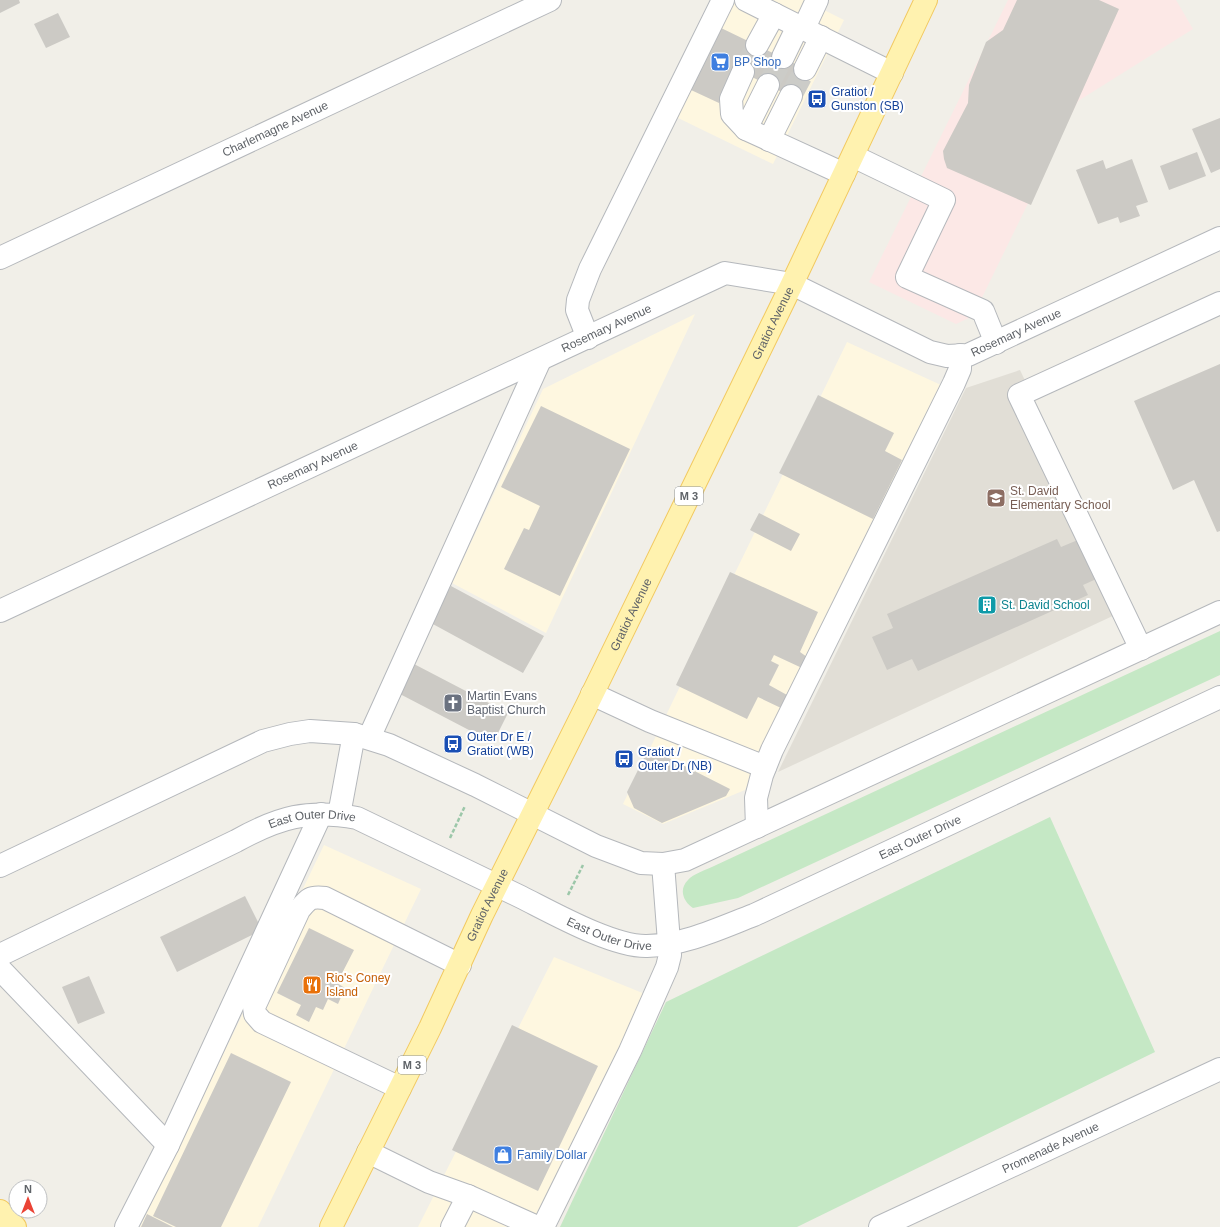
<svg xmlns="http://www.w3.org/2000/svg" width="1220" height="1227" viewBox="0 0 1220 1227" font-family="Helvetica,sans-serif">
	<style>
		.commercial { fill: #fef7e0 }
		.education { fill: #e1ded6 }
		.medical { fill: #fce8e6 }
		.green { fill: #c5e8c5 }
		.building { fill: #cccac5 }
		.lines { fill: none; stroke-linecap: round; stroke-linejoin: round }
		.minor-tunnel { stroke: #ccccc8; stroke-width: 22; stroke-dasharray: 22 11; stroke-linecap: butt }
		.minor-casing { stroke: #b5b8bc; stroke-width: 24 }
		.major-casing { stroke: #f2c960; stroke-width: 24 }
		.path { stroke: #9cc7a9; stroke-width: 2.5; stroke-dasharray: 4 2; stroke-linecap: butt }
		.minor { stroke: #fff; stroke-width: 22 }
		.major { stroke: #fff2af; stroke-width: 22 }
		.labels { text-anchor: middle; stroke-width: 4; stroke-linejoin: round; paint-order: stroke }
		.shield { fill: #fff; stroke: #8f9295; stroke-width: 1 }
		.shield-label { font-size: 11px; font-weight: bold; fill: #5f6368 }
		.shop-label { font-size: 12px; fill: #366cbe; stroke: #fff; text-anchor: start }
		.transit-label { font-size: 12px; fill: #164399; stroke: #fff; text-anchor: start }
		.street-label { font-size: 12px; fill: #5f6368; stroke: #fff }
		.education-label { font-size: 12px; fill: #785e54; stroke: #fff; text-anchor: start }
		.culture-label { font-size: 12px; fill: #0d838f; stroke: #fff; text-anchor: start }
		.worship-label { font-size: 12px; fill: #5b616d; stroke: #fff; text-anchor: start }
		.food-label { font-size: 12px; fill: #c56008; stroke: #fff; text-anchor: start }
	</style>
	<rect width="100%" height="100%" fill="#f1efe8"/>
	<path class="commercial" d="M 733,0 L 804,0 L 844,20 L 773,164 L 676,117 Z
		M 695,314 L 546,633 L 452,583 L 543,389 Z
		M 847,342 L 941,385 L 745,790 L 663,824 L 623,804 Z
		M 324,845 L 421,889 L 258,1227 L 140,1227 Z
		M 554,957 L 645,994 L 531,1227 L 418,1227 Z"/>
	<path class="education" d="M 1020,370 L 1132,607 L 778,772 L 966,388 Z"/>
	<path class="medical" d="M 1008,0 L 1176,0 L 1193,29 L 1078,101 L 973,316 L 956,324 L 869,282 Z"/>
	<path class="green" d="M 1220,631 L 1220,675 L 738,898 L 693,908 C 684,902 678,890 688,880 C 693,874 706,870 714,866 Z
		M 1050,817 L 1155,1052 L 797,1227 L 560,1227 L 666,1002 Z"/>
	<path class="building" d="M 0,0 L 19,0 L 20,3 L 0,13 Z
		M 1017,0 L 1099,0 L 1119,9 L 1031,205 L 947,168 L 944,159 L 943,151 L 968,103 L 969,85 L 986,42 L 1003,30 Z
		M 58,13 L 70,37 L 46,48 L 34,24 Z
		M 719,27 L 812,72 L 798,100 L 734,68 L 719,103 L 691,90 Z
		M 1220,118 L 1220,169 L 1211,173 L 1192,129 Z
		M 1197,152 L 1206,176 L 1169,190 L 1160,166 Z
		M 1132,159 L 1148,202 L 1136,206 L 1140,216 L 1120,223 L 1118,217 L 1098,224 L 1076,170 L 1103,160 L 1106,169 Z
		M 1220,364 L 1220,531 L 1217,532 L 1194,480 L 1173,490 L 1134,401 Z
		M 818,395 L 894,433 L 885,451 L 902,460 L 873,519 L 779,473 Z
		M 541,406 L 630,449 L 560,596 L 504,569 L 524,528 L 529,530 L 540,506 L 501,487 Z
		M 759,513 L 800,534 L 791,551 L 750,530 Z
		M 1085,537 L 1103,576 L 1083,585 L 1088,595 L 918,671 L 912,659 L 887,670 L 872,637 L 893,628 L 887,614 L 1057,539 L 1061,547 Z
		M 730,572 L 818,612 L 800,652 L 807,657 L 802,668 L 774,655 L 771,661 L 779,665 L 769,685 L 787,695 L 781,708 L 758,697 L 747,719 L 676,685 Z
		M 451,586 L 544,636 L 523,673 L 431,623 Z
		M 414,664 L 508,713 L 495,739 L 490,741 L 398,693 Z
		M 649,748 L 730,789 L 726,796 L 662,823 L 634,808 L 627,792 Z
		M 245,896 L 262,930 L 177,972 L 160,937 Z
		M 309,928 L 354,950 L 337,983 L 345,988 L 338,1004 L 328,999 L 323,1010 L 316,1007 L 309,1022 L 296,1015 L 301,1005 L 277,993 Z
		M 89,976 L 105,1013 L 78,1024 L 62,987 Z
		M 512,1025 L 598,1066 L 538,1191 L 452,1150 Z
		M 231,1053 L 291,1082 L 221,1227 L 176,1227 L 153,1216 Z
		M 147,1214 L 173,1227 L 141,1227 Z"/>
	<g class="lines">
		<path class="minor-tunnel" d="M 743,72 L 757,45
			M 768,85 L 783,57
			M 791,96 L 805,69"/>
		<defs>
			<g id="minor">
				<path d="M 746,0 L 892,73"/>
				<path d="M 804,28 L 817,0"/>
				<path d="M 757,45 L 774,14"/>
				<path d="M 783,57 L 798,26"/>
				<path d="M 805,69 L 821,37"/>
				<path d="M 743,72 L 731,99 L 732,114 L 746,129 L 844,174"/>
				<path d="M 746,129 L 768,85"/>
				<path d="M 769,140 L 791,96"/>
				<path d="M 853,156 L 944,200 L 907,277 L 983,311 L 996,343"/>
				<path id="s1" d="M 0,258 L 550,0"/>
				<path d="M 588,338 L 577,310 L 578,300 L 590,269 L 723,0"/>
				<path id="s2" d="M 0,611 L 725,273 L 792,284 L 930,352 L 947,356 L 968,355 L 1220,238"/>
				<path d="M 1141,649 L 1019,395 L 1220,303"/>
				<path d="M 592,694 L 650,721 L 765,767"/>
				<path d="M 369,738 L 540,360"/>
				<path d="M 339,815 L 354,734"/>
				<path d="M 757,827 L 756,798 L 762,775 L 772,750 L 954,383 L 960,369 L 960,355"/>
				<path d="M 0,866 L 263,741 L 290,734 L 310,731 L 354,734 L 389,745 L 475,785 L 596,846 L 641,863 L 663,864 L 685,860 L 1220,612"/>
				<path id="s3" d="M 0,955 L 236,841 C 279,817 308,809 357,818 C 412,845 467,871 521,897 C 553,913 613,947 647,946 C 685,945 720,928 754,915 L 1220,697"/>
				<path d="M 0,969 L 168,1145"/>
				<path d="M 400,1088 L 262,1022 L 255,1014 L 254,1007 L 299,910 C 308,899 310,896 325,898 L 460,965"/>
				<path d="M 368,1152 L 429,1182 L 468,1196 L 537,1227"/>
				<path d="M 126,1227 L 168,1145 L 321,814"/>
				<path d="M 452,1227 L 468,1196"/>
				<path d="M 543,1227 L 630,1051 L 667,967 L 670,955 L 663,864"/>
				<path id="s4" d="M 880,1227 L 1220,1069"/>
			</g>
			<g id="major">
				<path d="M 0,1211 L 15,1227"/>
				<path id="s5" d="M 331,1227 L 430,1028 L 482,915 L 586,707 L 792,284 L 926,0"/>
			</g>
		</defs>
		<use href="#minor" class="minor-casing"/>
		<use href="#major" class="major-casing"/>
		<path class="path" d="M 450,838 L 465,806
			M 568,895 L 583,865"/>
		<use href="#minor" class="minor"/>
		<use href="#major" class="major"/>
	</g>
	<defs>
		<symbol id="supermarket-square" viewBox="-11 -11 22 22"><rect x="-9" y="-9" width="18" height="18" rx="4" fill="#3f7fe0" stroke="#fff"/><path d="M-6-5.5h2.5l.6 2H6L4.5 2H-2.5L-4.4-4H-6ZM-1.5 3.2a1.3 1.3 0 1 0 .1 0ZM3 3.2a1.3 1.3 0 1 0 .1 0Z" fill="#fff"/></symbol>
		<symbol id="bus-square" viewBox="-11 -11 22 22"><rect x="-9" y="-9" width="18" height="18" rx="4" fill="#1a4fb4" stroke="#fff"/><path d="M-5-6H5V4H4V6H2V4H-2V6H-4V4H-5ZM-3.5-4V0h7V-4ZM-3.5 1.2v1.5H-2V1.2ZM2 1.2v1.5H3.5V1.2Z" fill="#fff"/></symbol>
		<symbol id="school-square" viewBox="-11 -11 22 22"><rect x="-9" y="-9" width="18" height="18" rx="4" fill="#8d6e63" stroke="#fff"/><path d="M0-5L7-2L0 1L-7-2ZM-4 1L0 2.5L4 1V4Q0 6-4 4Z" fill="#fff"/></symbol>
		<symbol id="building-square" viewBox="-11 -11 22 22"><rect x="-9" y="-9" width="18" height="18" rx="4" fill="#0f9aa8" stroke="#fff"/><path d="M-4-6H4V6H1V3H-1V6H-4ZM-2.5-4.3h1.7v1.8h-1.7ZM.8-4.3h1.7v1.8H.8ZM-2.5-1h1.7V.8h-1.7ZM.8-1h1.7V.8H.8Z" fill="#fff"/></symbol>
		<symbol id="church-square" viewBox="-11 -11 22 22"><rect x="-9" y="-9" width="18" height="18" rx="4" fill="#6b7280" stroke="#fff"/><path d="M-1.2-6h2.4v3.5h3.3v2.4h-3.3V6h-2.4V-.1h-3.3v-2.4h3.3Z" fill="#fff"/></symbol>
		<symbol id="restaurant-square" viewBox="-11 -11 22 22"><rect x="-9" y="-9" width="18" height="18" rx="4" fill="#e8710a" stroke="#fff"/><path d="M-5-6h1v4h1v-4h1v4h1v-4h1v5L-1.5 .5V6h-2V.5L-5-1ZM5-6V6H3V1.5H1.5Q1.5-4 5-6Z" fill="#fff"/></symbol>
		<symbol id="shop-square" viewBox="-11 -11 22 22"><rect x="-9" y="-9" width="18" height="18" rx="4" fill="#3f7fe0" stroke="#fff"/><path d="M-5-2.5h2.3a2.7 3.5 0 0 1 5.4 0H5L5.5 6h-11ZM-1.5-2.5h3a1.5 2.3 0 0 0-3 0Z" fill="#fff"/></symbol>
	</defs>
	<g fill-rule="evenodd">
		<use href="#supermarket-square" x="709" y="51" width="22" height="22"/>
		<use href="#bus-square" x="806" y="88" width="22" height="22"/>
		<use href="#school-square" x="985" y="487" width="22" height="22"/>
		<use href="#building-square" x="976" y="594" width="22" height="22"/>
		<use href="#church-square" x="442" y="692" width="22" height="22"/>
		<use href="#bus-square" x="442" y="733" width="22" height="22"/>
		<use href="#bus-square" x="613" y="748" width="22" height="22"/>
		<use href="#restaurant-square" x="301" y="974" width="22" height="22"/>
		<use href="#shop-square" x="492" y="1144" width="22" height="22"/>
	</g>
	<g class="labels">
		<g class="shield">
			<rect x="675" y="487" width="28" height="18" rx="3"/>
			<rect x="398" y="1056" width="28" height="18" rx="3"/>
		</g>
		<g class="shield-label">
			<text x="689" y="500">M 3</text>
			<text x="412" y="1069">M 3</text>
		</g>
		<g class="shop-label">
			<text x="734" y="66">BP Shop</text>
			<text x="517" y="1159">Family Dollar</text>
		</g>
		<g class="transit-label">
			<text x="831" y="96">Gratiot /<tspan x="831" dy="14">Gunston (SB)</tspan></text>
			<text x="467" y="741">Outer Dr E /<tspan x="467" dy="14">Gratiot (WB)</tspan></text>
			<text x="638" y="756">Gratiot /<tspan x="638" dy="14">Outer Dr (NB)</tspan></text>
		</g>
		<g class="street-label">
			<text dy="4" stroke="none"><textPath href="#s1" startOffset="304">Charlemagne Avenue</textPath></text>
			<text dy="4" stroke="none"><textPath href="#s5" startOffset="1006">Gratiot Avenue</textPath></text>
			<text dy="4" stroke="none"><textPath href="#s2" startOffset="669">Rosemary Avenue</textPath></text>
			<text dy="4" stroke="none"><textPath href="#s2" startOffset="1113">Rosemary Avenue</textPath></text>
			<text dy="4" stroke="none"><textPath href="#s2" startOffset="345">Rosemary Avenue</textPath></text>
			<text dy="4" stroke="none"><textPath href="#s5" startOffset="682">Gratiot Avenue</textPath></text>
			<text dy="4" stroke="none"><textPath href="#s3" startOffset="343">East Outer Drive</textPath></text>
			<text dy="4" stroke="none"><textPath href="#s3" startOffset="1002">East Outer Drive</textPath></text>
			<text dy="4" stroke="none"><textPath href="#s5" startOffset="358">Gratiot Avenue</textPath></text>
			<text dy="4" stroke="none"><textPath href="#s3" startOffset="667">East Outer Drive</textPath></text>
			<text dy="4" stroke="none"><textPath href="#s4" startOffset="188">Promenade Avenue</textPath></text>
		</g>
		<g class="education-label">
			<text x="1010" y="495">St. David<tspan x="1010" dy="14">Elementary School</tspan></text>
		</g>
		<g class="culture-label">
			<text x="1001" y="609">St. David School</text>
		</g>
		<g class="worship-label">
			<text x="467" y="700">Martin Evans<tspan x="467" dy="14">Baptist Church</tspan></text>
		</g>
		<g class="food-label">
			<text x="326" y="982">Rio's Coney<tspan x="326" dy="14">Island</tspan></text>
		</g>
	</g>
	<g transform="translate(28 1199)"><circle r="19" fill="#ffffff" stroke="#bfc1c3"/>
	<path d="M0-3L7 15L0 10L-7 15Z" fill="#ea4335"/>
	<text y="-6" font-size="11" font-weight="bold" text-anchor="middle" fill="#5f6368">N</text>
	</g>
</svg>
